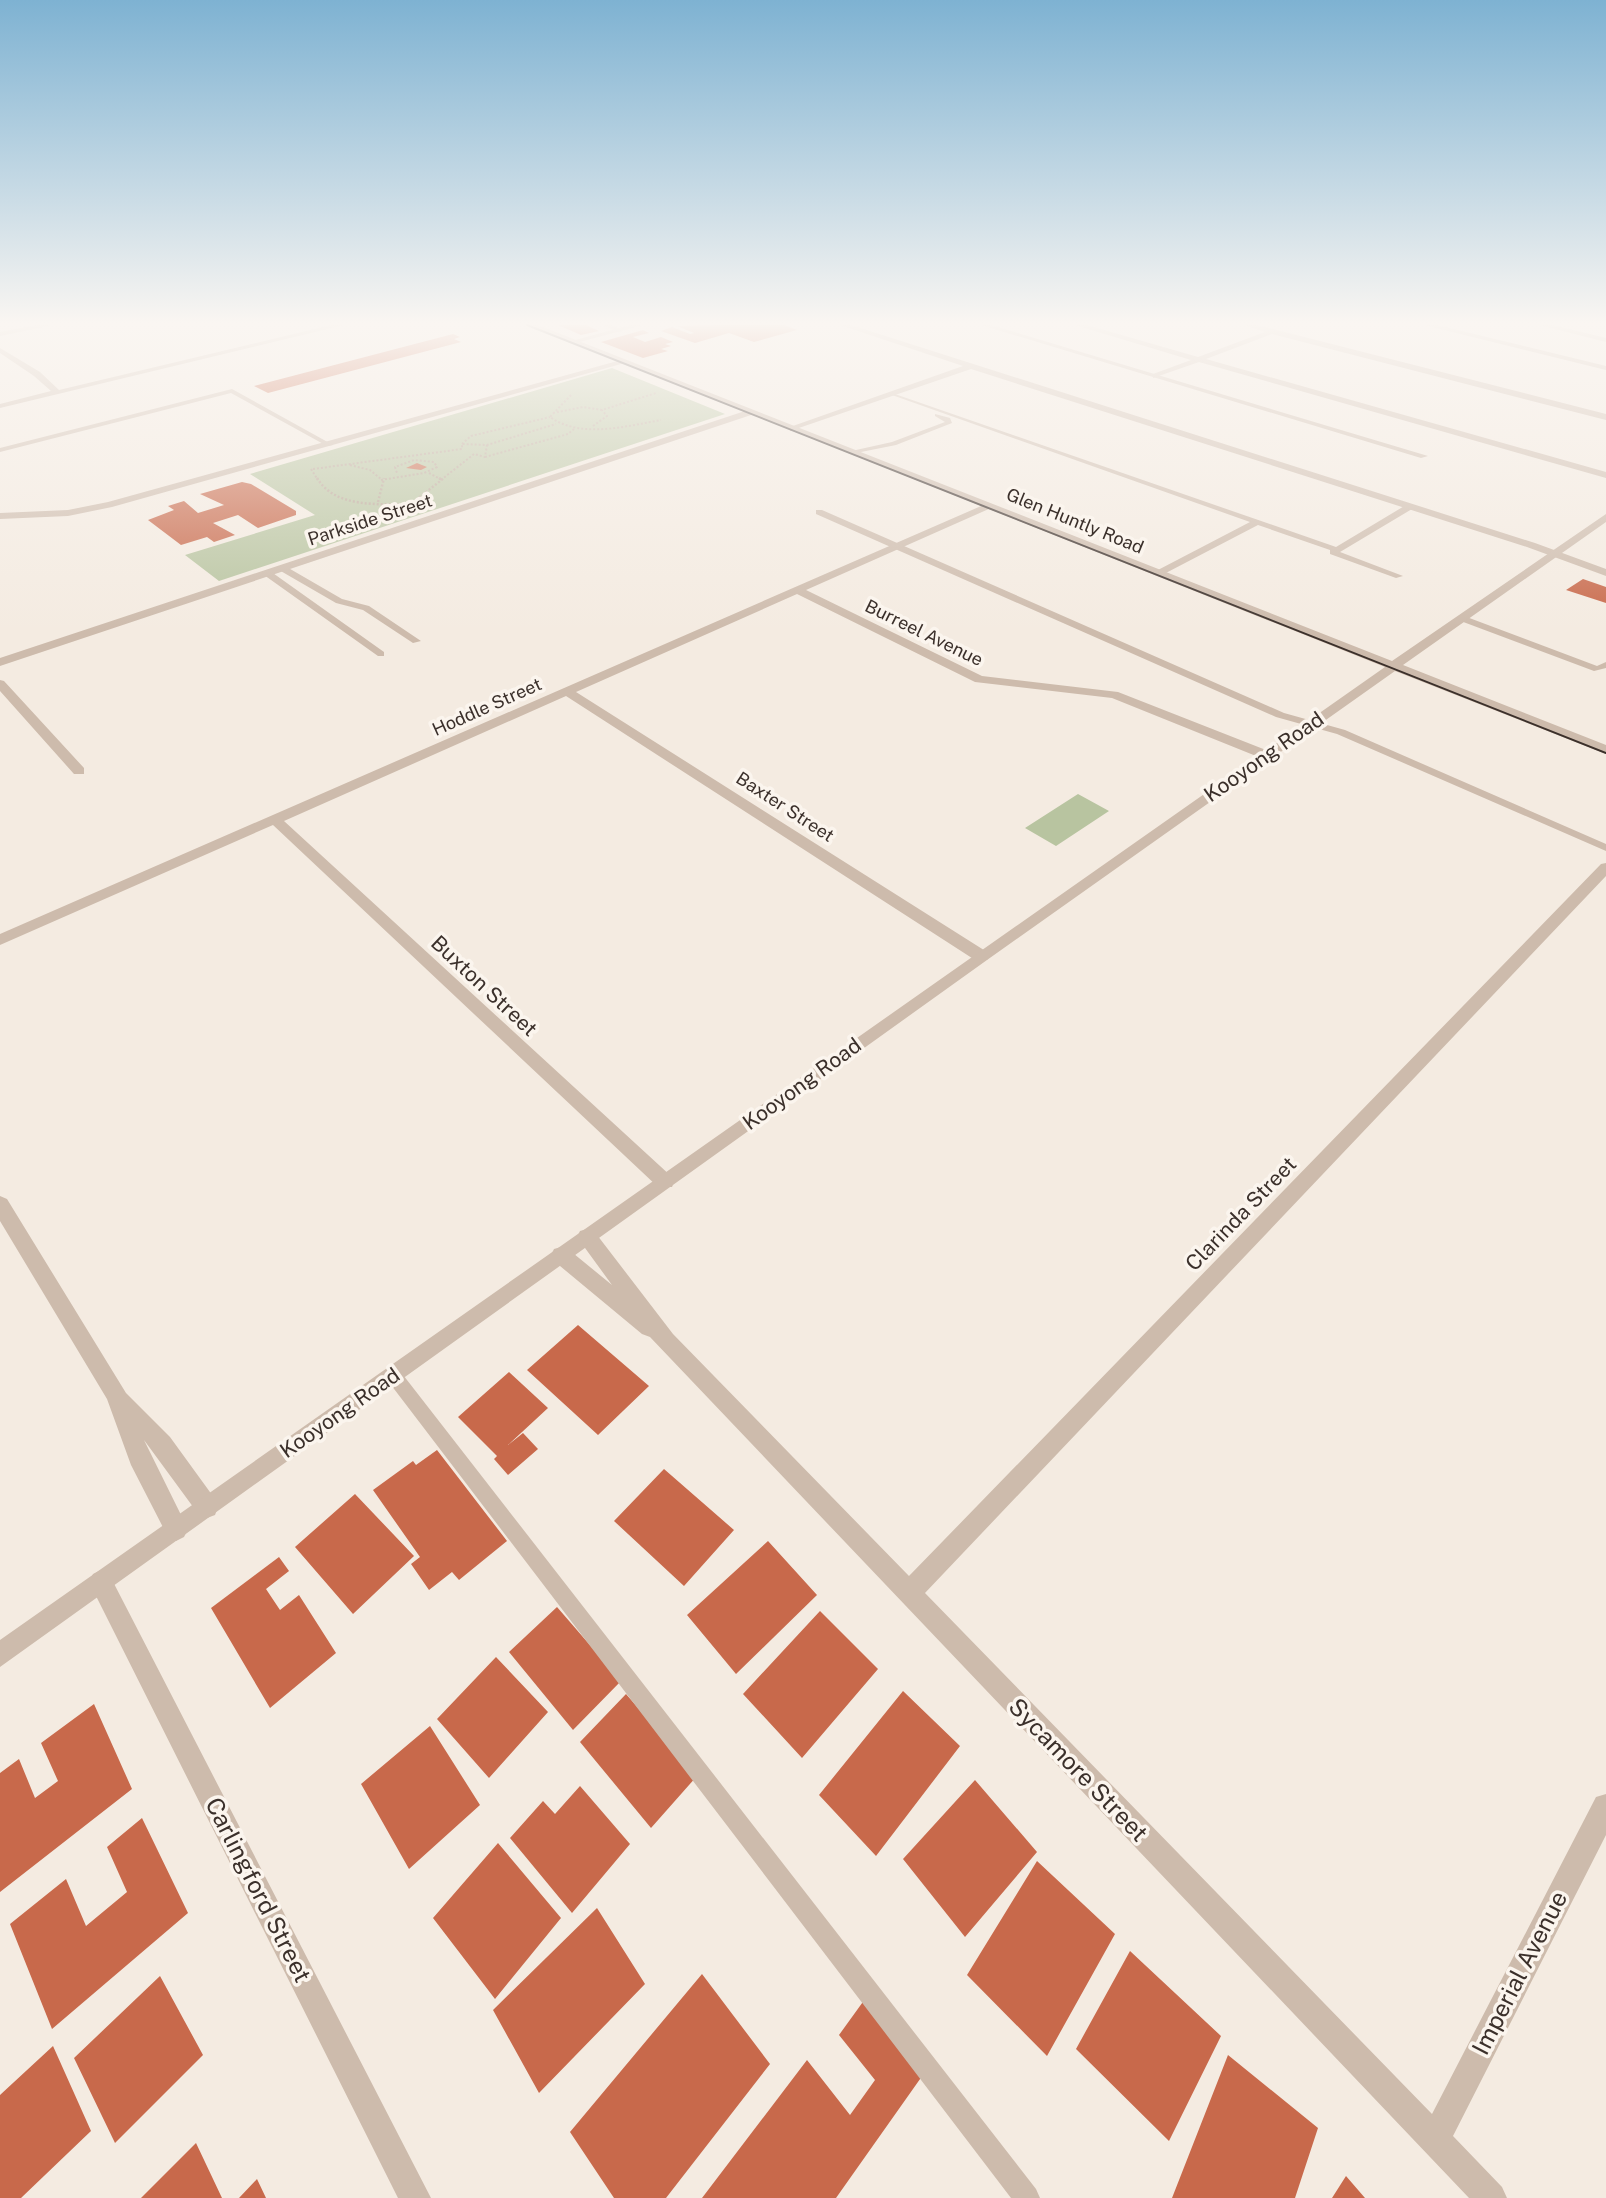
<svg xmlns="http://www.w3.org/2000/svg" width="1606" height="2198" viewBox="0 0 1606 2198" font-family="'Public Sans',sans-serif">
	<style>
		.green { fill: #b8c4a0 }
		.building { fill: #c8694b }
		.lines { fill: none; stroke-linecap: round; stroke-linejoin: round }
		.path-far1 { stroke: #b9a596; stroke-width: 2; stroke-dasharray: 2 2; stroke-linecap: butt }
		.path { stroke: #b9a596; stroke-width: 2.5; stroke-dasharray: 2 2; stroke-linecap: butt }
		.service { fill: #cdbbac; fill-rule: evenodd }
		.minor { fill: #cdbbac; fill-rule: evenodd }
		.tertiary { fill: #cdbbac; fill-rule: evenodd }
		.tram { stroke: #3b302b; stroke-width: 2 }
		.labels { text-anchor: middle; stroke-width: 7; stroke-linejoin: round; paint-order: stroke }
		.far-street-label { font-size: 18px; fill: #3b302b; stroke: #fbf5ee }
		.street-label { font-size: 21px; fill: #3b302b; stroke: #fbf5ee }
		.near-street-label { font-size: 24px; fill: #3b302b; stroke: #fbf5ee }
	</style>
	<rect width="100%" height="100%" fill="#f4ebe1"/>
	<path class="green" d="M 612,368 L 725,414 L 219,581 L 185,555 L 315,515 L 250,474 Z
		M 1078,794 L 1109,811 L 1056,846 L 1025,828 Z"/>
	<path class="building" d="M 558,325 L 586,325 L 599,331 L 581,335 Z
		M 717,325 L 784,325 L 797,330 L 754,342 L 729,333 L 695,343 L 661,331 L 672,327 L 690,334 L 694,333 L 677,326 Z
		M 643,330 L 649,333 L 633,337 L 645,342 L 661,337 L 673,342 L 665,344 L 671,346 L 661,349 L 668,351 L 643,358 L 601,342 Z
		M 453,334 L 460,337 L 454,339 L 461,342 L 268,393 L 254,386 Z
		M 417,463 L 427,467 L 421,470 L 406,468 Z
		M 242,482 L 251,484 L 296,511 L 296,515 L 258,528 L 238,515 L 213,523 L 235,535 L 214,542 L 207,537 L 181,545 L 148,520 L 174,510 L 168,506 L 184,501 L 198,513 L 224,505 L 200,494 Z
		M 1583,579 L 1606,587 L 1606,603 L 1566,590 Z
		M 578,1325 L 649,1386 L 598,1435 L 527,1370 Z
		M 509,1372 L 548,1408 L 508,1445 L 523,1433 L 538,1449 L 508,1475 L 494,1459 L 497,1456 L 458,1417 Z
		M 437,1450 L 507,1541 L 459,1580 L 452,1572 L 429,1590 L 411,1564 L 420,1557 L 373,1490 L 413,1461 L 416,1465 Z
		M 664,1469 L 734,1530 L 684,1586 L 614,1521 Z
		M 355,1494 L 414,1556 L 353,1614 L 295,1547 Z
		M 768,1541 L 817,1595 L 736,1674 L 687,1615 Z
		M 279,1557 L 289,1571 L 266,1589 L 280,1610 L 299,1595 L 336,1653 L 270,1708 L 211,1608 Z
		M 557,1607 L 621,1681 L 573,1730 L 509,1652 Z
		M 820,1611 L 878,1669 L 802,1758 L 743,1694 Z
		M 496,1657 L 548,1712 L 489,1778 L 437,1719 Z
		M 903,1691 L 960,1746 L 876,1856 L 819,1795 Z
		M 626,1694 L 697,1776 L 651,1828 L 580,1742 Z
		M 94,1704 L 132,1789 L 0,1892 L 0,1773 L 19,1759 L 35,1798 L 58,1781 L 41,1743 Z
		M 430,1726 L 480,1805 L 409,1869 L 361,1784 Z
		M 975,1780 L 1037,1852 L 965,1937 L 903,1859 Z
		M 580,1786 L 630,1844 L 572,1913 L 510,1838 L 543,1801 L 555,1814 Z
		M 142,1818 L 188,1913 L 52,2029 L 10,1924 L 66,1879 L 86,1926 L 127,1892 L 107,1847 Z
		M 498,1843 L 561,1918 L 495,1999 L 433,1918 Z
		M 1037,1861 L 1115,1934 L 1047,2056 L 967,1975 Z
		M 597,1908 L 645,1984 L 539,2093 L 493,2010 Z
		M 1130,1951 L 1221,2036 L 1169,2141 L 1076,2049 Z
		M 702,1974 L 770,2064 L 666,2198 L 614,2198 L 570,2132 Z
		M 160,1976 L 203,2055 L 115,2143 L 74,2058 Z
		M 865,1999 L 925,2072 L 836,2198 L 702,2198 L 807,2060 L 850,2115 L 875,2080 L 839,2035 Z
		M 53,2046 L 91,2131 L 21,2198 L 0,2198 L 0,2095 Z
		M 1228,2055 L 1318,2128 L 1295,2198 L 1172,2198 Z
		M 196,2143 L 222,2198 L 141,2198 Z
		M 1346,2176 L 1365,2198 L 1332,2198 Z
		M 257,2179 L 266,2198 L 239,2198 Z"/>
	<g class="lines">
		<path class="path-far1" d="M 571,395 L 550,417 C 581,439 627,426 661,420
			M 553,413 L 583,407 L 602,410 L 656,393
			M 593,426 L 607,416 L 602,410
			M 462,444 L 471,436 L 550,417
			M 485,457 L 568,434 L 574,429
			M 350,465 L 370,470 L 381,479
			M 311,469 L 318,480
			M 313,469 L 462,449 L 462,444 L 487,445 L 556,424
			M 429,473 L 442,480
			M 381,480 L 424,473 L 437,467 L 434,462 L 414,460 L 395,467 L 397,473
			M 441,480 L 474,454 L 485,457 L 487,445"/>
		<path class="path" d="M 317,478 C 336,509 378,503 409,505
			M 439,478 L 442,480
			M 378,502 L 384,478
			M 410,505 L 444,478"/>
		<path class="service" d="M 603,325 L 612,325 L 623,331 L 618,332 Z
			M 981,325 L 991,325 L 1428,456 L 1421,458 Z
			M 232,389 L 333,445 L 327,446 L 231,393 L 0,452 L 0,448 Z
			M 892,393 L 1336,547 L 1406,505 L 1412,505 L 1412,509 L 1340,552 L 1403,576 L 1396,578 L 1330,554 L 1330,550 L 1258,525 L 1162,575 L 1156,575 L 1156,571 L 1250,522 L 892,395 Z
			M 935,414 L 950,418 L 952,423 L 896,445 L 851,454 L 847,452 L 892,442 L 945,422 L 935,416 Z
			M 816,510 L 822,510 L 1284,713 L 1345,730 L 1606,844 L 1606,851 L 1337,734 L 1276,717 L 816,514 Z
			M 279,566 L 285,566 L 342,599 L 369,606 L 421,641 L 413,643 L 363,610 L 336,603 L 279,570 Z
			M 264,571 L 270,571 L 384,652 L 384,656 L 378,656 L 264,575 Z
			M 1458,616 L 1464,616 L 1597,666 L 1606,662 L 1606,668 L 1594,671 L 1458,620 Z
			M 394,1368 L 400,1371 L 1036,2189 L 1040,2198 L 1011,2198 L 388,1381 L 386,1376 L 388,1371 Z"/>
		<path class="minor" d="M 36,325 L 53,325 L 0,336 L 0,332 Z
			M 331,325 L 344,325 L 0,408 L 0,404 L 51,391 L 34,376 L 0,353 L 0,348 L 40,372 L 59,390 Z
			M 630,325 L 643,325 L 572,344 L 568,342 Z
			M 840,325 L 851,325 L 1535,543 L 1606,569 L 1606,576 L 1527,547 L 971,369 L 790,431 L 790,427 L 963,366 Z
			M 1075,325 L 1087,325 L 1198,357 L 1265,332 L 1244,325 L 1257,325 L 1606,414 L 1606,420 L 1272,334 L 1206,359 L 1606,472 L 1606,478 L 1199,362 L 1153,378 L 1153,374 L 1191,360 Z
			M 1424,325 L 1437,325 L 1606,366 L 1606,370 Z
			M 1539,325 L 1553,325 L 1606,338 L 1606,342 Z
			M 621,360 L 628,362 L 112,507 L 68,516 L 0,519 L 0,513 L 68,510 L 108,502 Z
			M 751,409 L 754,414 L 0,666 L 0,658 Z
			M 988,503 L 991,504 L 991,508 L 806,590 L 982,676 L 1118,692 L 1271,752 L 1271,758 L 1261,758 L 1112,698 L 975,682 L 797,594 L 576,692 L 987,952 L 989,956 L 987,960 L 975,960 L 566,696 L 284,821 L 672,1177 L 674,1182 L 672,1187 L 658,1187 L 273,825 L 0,945 L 0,934 Z
			M 0,680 L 4,681 L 84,768 L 84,774 L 74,774 L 0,691 Z
			M 1606,863 L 1606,876 L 925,1593 L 1432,2114 L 1596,1797 L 1606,1794 L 1606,1835 L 1453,2136 L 1502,2187 L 1507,2198 L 1469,2198 L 650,1337 L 642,1334 L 554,1261 L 551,1255 L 554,1249 L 561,1247 L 568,1249 L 612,1285 L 577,1237 L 580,1231 L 587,1229 L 594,1231 L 673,1334 L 909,1576 L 1601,864 Z
			M 0,1196 L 7,1199 L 126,1393 L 170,1437 L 215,1499 L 218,1507 L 215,1515 L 207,1518 L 199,1515 L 144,1440 L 184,1521 L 188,1529 L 184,1537 L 176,1541 L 168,1537 L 131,1465 L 107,1399 L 0,1221 Z
			M 101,1570 L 109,1574 L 431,2198 L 398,2198 L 93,1590 L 89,1582 L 93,1574 Z"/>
		<path class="tertiary" d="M 528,325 L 538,325 L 1392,661 L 1606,514 L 1606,522 L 1403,665 L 1606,745 L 1606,754 L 1395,671 L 987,960 L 0,1667 L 0,1640 L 1385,667 Z"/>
		<path class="tram" d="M 527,325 L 1606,753"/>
	</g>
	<linearGradient id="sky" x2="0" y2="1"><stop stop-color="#7eb2d2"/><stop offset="0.51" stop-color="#faf6f2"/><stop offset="1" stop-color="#faf6f2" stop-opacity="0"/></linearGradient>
	<rect width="1606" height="633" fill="url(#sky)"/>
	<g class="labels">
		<g class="far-street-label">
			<text transform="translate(370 520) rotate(-18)" y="6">Parkside Street</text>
			<text transform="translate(1075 521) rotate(22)" y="6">Glen Huntly Road</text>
			<text transform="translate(924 633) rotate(26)" y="6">Burreel Avenue</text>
			<text transform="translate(487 707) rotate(-24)" y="6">Hoddle Street</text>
			<text transform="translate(785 807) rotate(33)" y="6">Baxter Street</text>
		</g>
		<g class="street-label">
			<text transform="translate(1264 757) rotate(-35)" y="7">Kooyong Road</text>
			<text transform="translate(484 986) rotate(43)" y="7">Buxton Street</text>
			<text transform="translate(802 1084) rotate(-36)" y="7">Kooyong Road</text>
			<text transform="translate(1241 1214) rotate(-46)" y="7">Clarinda Street</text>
			<text transform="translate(340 1413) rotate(-35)" y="7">Kooyong Road</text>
		</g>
		<g class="near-street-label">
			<text transform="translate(1078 1770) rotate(46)" y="8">Sycamore Street</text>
			<text transform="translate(258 1890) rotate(63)" y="8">Carlingford Street</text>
			<text transform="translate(1520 1973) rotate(-63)" y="8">Imperial Avenue</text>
		</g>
	</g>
</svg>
